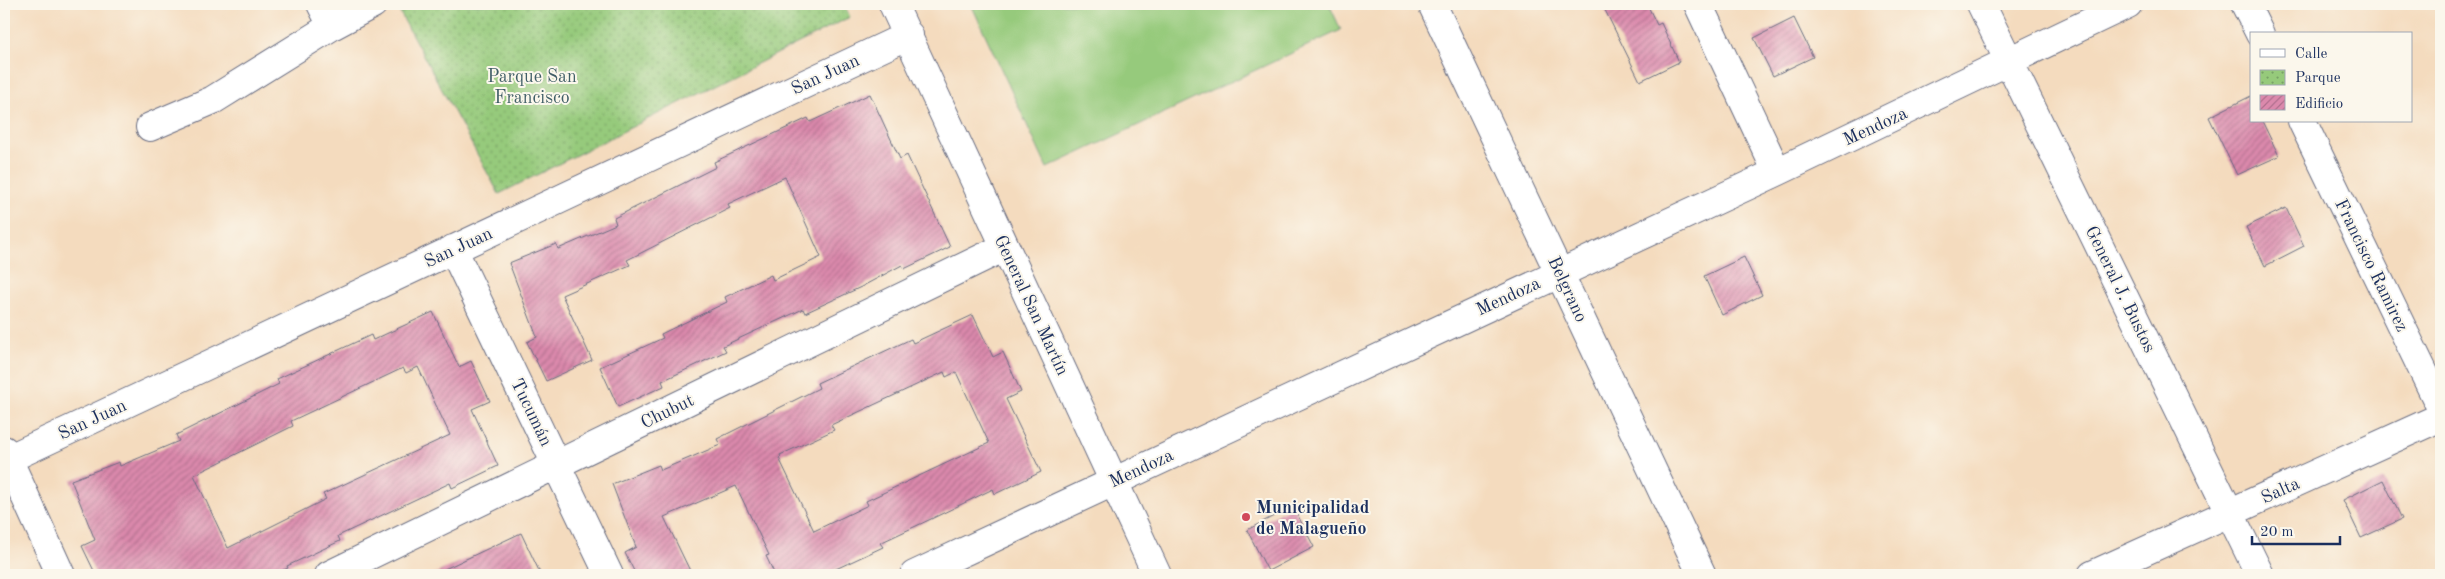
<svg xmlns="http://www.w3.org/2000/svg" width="2445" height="579" viewBox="0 0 2445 579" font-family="'Old Standard TT',serif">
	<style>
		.park { fill: url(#park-dots); stroke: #587c6c }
		.garden { fill: #96ca7b; stroke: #587c6c }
		.building { fill: url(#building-hatch); fill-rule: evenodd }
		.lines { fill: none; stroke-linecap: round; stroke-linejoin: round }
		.minor-casing { stroke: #676b80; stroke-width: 30 }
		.secondary-casing { stroke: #676b80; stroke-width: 30 }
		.minor { stroke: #fff; stroke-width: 28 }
		.secondary { stroke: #fff; stroke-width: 28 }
		.poi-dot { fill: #d1495b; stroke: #fbf7ec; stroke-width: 2 }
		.labels { text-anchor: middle; stroke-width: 4; stroke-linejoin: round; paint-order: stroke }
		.street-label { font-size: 18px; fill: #1b2f5e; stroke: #fbf7ec }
		.park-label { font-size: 18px; fill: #405e67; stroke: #fbf7ec }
		.poi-label { font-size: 18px; font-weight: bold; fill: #1b2f5e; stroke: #fbf7ec; text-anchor: start }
	</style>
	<defs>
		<pattern id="park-dots" width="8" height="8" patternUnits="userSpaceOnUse" patternTransform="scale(1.25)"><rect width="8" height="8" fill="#96ca7b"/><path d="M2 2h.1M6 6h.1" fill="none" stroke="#7aa468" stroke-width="1.8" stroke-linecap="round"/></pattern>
		<pattern id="building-hatch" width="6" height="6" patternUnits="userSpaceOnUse" patternTransform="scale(1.25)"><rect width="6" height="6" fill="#db89ac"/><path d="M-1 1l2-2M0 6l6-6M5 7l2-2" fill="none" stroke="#b1708f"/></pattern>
	</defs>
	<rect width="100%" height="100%" fill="#fbf7ec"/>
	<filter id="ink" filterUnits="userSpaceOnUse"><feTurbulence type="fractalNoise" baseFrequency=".02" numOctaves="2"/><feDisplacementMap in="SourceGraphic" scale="10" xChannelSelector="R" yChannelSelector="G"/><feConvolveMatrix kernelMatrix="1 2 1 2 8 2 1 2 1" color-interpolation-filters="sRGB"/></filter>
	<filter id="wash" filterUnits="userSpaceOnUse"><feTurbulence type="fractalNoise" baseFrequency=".0096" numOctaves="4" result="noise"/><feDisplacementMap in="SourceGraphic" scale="20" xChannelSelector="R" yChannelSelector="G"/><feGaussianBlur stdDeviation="1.12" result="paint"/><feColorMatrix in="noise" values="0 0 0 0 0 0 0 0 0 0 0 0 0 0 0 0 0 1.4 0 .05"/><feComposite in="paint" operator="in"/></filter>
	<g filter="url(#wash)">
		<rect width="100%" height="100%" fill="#f4dbbe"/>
		<path class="park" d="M 415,4 L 844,4 L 850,17 L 499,194 L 399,11 Z"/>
		<path class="garden" d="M 971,4 L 1329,4 L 1341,30 L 1047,168 Z"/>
		<g id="blocks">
			<path class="building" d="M 1602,4 L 1647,4 L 1657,25 L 1661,23 L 1679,62 L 1640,81 Z
				M 1794,18 L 1813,57 L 1773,76 L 1754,38 Z
				M 870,94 L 900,159 L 907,155 L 950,247 L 904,269 L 902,265 L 861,287 L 805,313 L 803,309 L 723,346 L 726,351 L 662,381 L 664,386 L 618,407 L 600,367 L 663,338 L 661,334 L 727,302 L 725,297 L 771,275 L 773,280 L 821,257 L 785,177 L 728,204 L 730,208 L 627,260 L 630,265 L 562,295 L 592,360 L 546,381 L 527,342 L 537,337 L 509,263 L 556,244 L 558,249 L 616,224 L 614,218 L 716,167 L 714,162 L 808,118 L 810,122 Z
				M 2251,96 L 2251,121 L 2262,121 L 2279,156 L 2237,175 L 2209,117 Z
				M 2286,208 L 2304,246 L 2265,266 L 2246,227 Z
				M 1744,257 L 1762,295 L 1722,315 L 1704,276 Z
				M 433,312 L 459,367 L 471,361 L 490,401 L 472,409 L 498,466 L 452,488 L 450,483 L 338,536 L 340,541 L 287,566 L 288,568 L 272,575 L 96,575 L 82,546 L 95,540 L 71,480 L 119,462 L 120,466 L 179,441 L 176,435 L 279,384 L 277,379 L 371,335 L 373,340 ZM 418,367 L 450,435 L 323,494 L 326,499 L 228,548 L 194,475 L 293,426 L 291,421 L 403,368 L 406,373 Z
				M 973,315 L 993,357 L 1003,352 L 1021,392 L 1006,399 L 1041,472 L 995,494 L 993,489 L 931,519 L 880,543 L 883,547 L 823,575 L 775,575 L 766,556 L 769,555 L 736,486 L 664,517 L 692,575 L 636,575 L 625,553 L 636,547 L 612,484 L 659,465 L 661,470 L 720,445 L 717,439 L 819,388 L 817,383 L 911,339 L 913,343 ZM 944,372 L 946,377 L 956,372 L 989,443 L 866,501 L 868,505 L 814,531 L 779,458 L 781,457 L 780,455 L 834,430 L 831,425 Z
				M 2383,480 L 2402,519 L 2361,538 L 2343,500 Z
				M 1293,506 L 1314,547 L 1268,571 L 1247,530 Z
				M 521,533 L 541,575 L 432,575 Z"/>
		</g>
	</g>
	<g filter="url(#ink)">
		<use href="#blocks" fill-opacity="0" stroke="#676b80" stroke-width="1"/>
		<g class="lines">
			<defs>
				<path id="minor" d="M 321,4 L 332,26
					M 1698,4 L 1777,172
					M 1981,4 L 2260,575
					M 2245,4 L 2260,34
					M 2302,121 L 2441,408
					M 150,127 L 213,100 L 332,26 L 373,4
					M 453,249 L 609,575
					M 4,450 L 61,575
					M 8,459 L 909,35
					M 329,575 L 1005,247
					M 914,575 L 1777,172 L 2128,4
					M 2092,575 L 2441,417"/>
				<path id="secondary" d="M 893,4 L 1157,575
					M 1432,4 L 1702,575"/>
			</defs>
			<use href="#minor" class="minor-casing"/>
			<use href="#secondary" class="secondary-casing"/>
			<use href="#minor" class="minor"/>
			<use href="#secondary" class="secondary"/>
		</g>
	</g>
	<circle class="poi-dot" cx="1246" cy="517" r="5"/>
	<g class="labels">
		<g class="street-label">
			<text transform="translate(825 74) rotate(-25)" y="6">San Juan</text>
			<text transform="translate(1875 126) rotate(-25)" y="6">Mendoza</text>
			<text transform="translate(458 247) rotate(-25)" y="6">San Juan</text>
			<text transform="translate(2372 265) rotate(64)" y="6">Francisco Ramirez</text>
			<text transform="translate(1568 289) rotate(65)" y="6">Belgrano</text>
			<text transform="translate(2121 289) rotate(64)" y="6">General J. Bustos</text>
			<text transform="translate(1508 296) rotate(-25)" y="6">Mendoza</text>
			<text transform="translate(1032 305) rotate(65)" y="6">General San Martín</text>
			<text transform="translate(667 411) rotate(-26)" y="6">Chubut</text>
			<text transform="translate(532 412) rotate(64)" y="6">Tucumán</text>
			<text transform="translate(92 419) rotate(-25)" y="6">San Juan</text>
			<text transform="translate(1141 468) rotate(-25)" y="6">Mendoza</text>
			<text transform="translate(2280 490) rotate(-24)" y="6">Salta</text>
		</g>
		<g class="park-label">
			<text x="532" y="82">Parque San<tspan x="532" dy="21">Francisco</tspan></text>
		</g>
		<g class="poi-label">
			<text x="1256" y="513">Municipalidad<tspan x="1256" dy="21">de Malagueño</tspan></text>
		</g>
	</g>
	<rect width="2445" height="579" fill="none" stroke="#fbf7ec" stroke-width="20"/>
	<rect x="2250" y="32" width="162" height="90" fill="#fbf7ec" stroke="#a1a7b3"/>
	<rect x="2260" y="49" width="25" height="8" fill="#ffffff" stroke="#a1a7b3"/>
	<text x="2295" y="58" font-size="15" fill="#1b2f5e">Calle</text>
	<rect x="2260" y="70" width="25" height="15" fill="url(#park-dots)" stroke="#a1a7b3"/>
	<text x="2295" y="82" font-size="15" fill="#1b2f5e">Parque</text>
	<rect x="2260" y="95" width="25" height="15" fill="url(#building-hatch)" stroke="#a1a7b3"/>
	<text x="2295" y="108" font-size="15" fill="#1b2f5e">Edificio</text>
	<path d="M2252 536v8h88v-8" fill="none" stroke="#1b2f5e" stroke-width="2.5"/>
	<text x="2260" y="536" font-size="15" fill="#1b2f5e" stroke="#fbf7ec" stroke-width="4" paint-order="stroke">20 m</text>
</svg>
